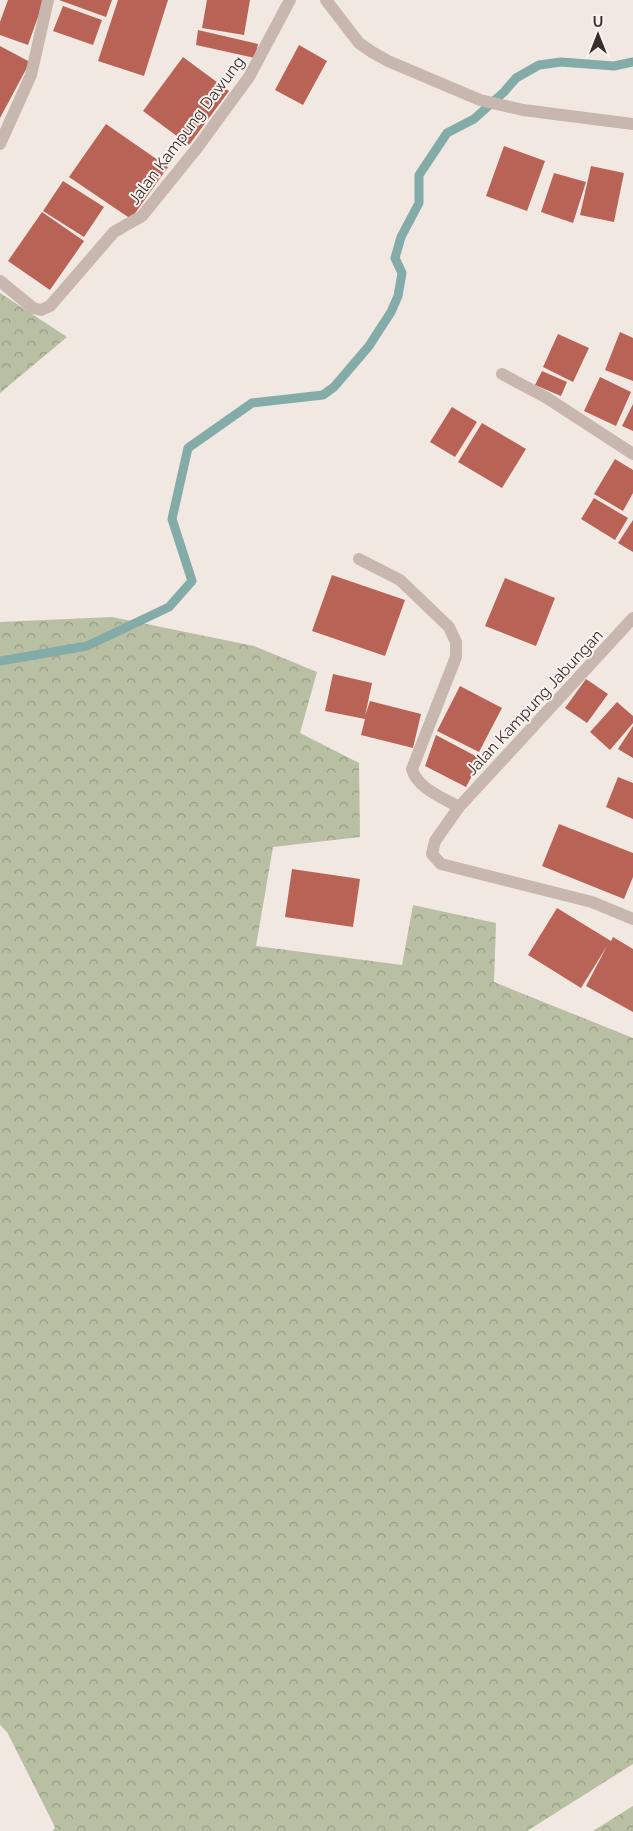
<svg xmlns="http://www.w3.org/2000/svg" width="633" height="1831" viewBox="0 0 633 1831" font-family="Raleway,sans-serif">
	<style>
		.forest { fill: url(#forest-crowns) }
		.lines { fill: none; stroke-linecap: round; stroke-linejoin: round }
		.stream { stroke: #83aba8; stroke-width: 9 }
		.building { fill: #b96357 }
		.minor { stroke: #c8b7ae; stroke-width: 12 }
		.tertiary { stroke: #c8b7ae; stroke-width: 12 }
		.labels { text-anchor: middle; stroke-width: 4; stroke-linejoin: round; paint-order: stroke }
		.street-label { font-size: 16px; fill: #382e2c; stroke: #f9f2ee }
	</style>
	<defs>
		<pattern id="forest-crowns" width="20" height="18" patternUnits="userSpaceOnUse" patternTransform="scale(1.25)"><rect width="20" height="18" fill="#b9bfa3"/><path d="M2 6a3 3 0 1 1 6 0M12 15a3 3 0 1 1 6 0" fill="none" stroke="#979c85"/></pattern>
	</defs>
	<rect width="100%" height="100%" fill="#f1e8e2"/>
	<path class="forest" d="M 0,293 L 67,337 L 0,393 Z
		M 112,617 L 254,646 L 317,672 L 300,733 L 359,763 L 360,837 L 273,847 L 256,946 L 402,965 L 413,905 L 496,923 L 494,982 L 633,1038 L 633,1764 L 527,1831 L 53,1831 L 55,1827 L 7,1732 L 0,1725 L 0,622 Z
		M 633,1806 L 633,1831 L 593,1831 Z"/>
	<g class="lines">
		<path class="stream" d="M 0,661 L 87,646 L 169,607 L 192,581 L 172,519 L 188,448 L 252,403 L 323,395 L 334,387 L 369,346 L 391,312 L 398,296 L 402,273 L 395,258 L 401,237 L 419,203 L 419,175 L 447,133 L 474,119 L 504,92 L 516,78 L 539,65 L 561,62 L 614,66 L 633,62"/>
	</g>
	<path class="building" d="M 8,0 L 44,0 L 28,45 L 0,35 L 0,22 Z
		M 59,0 L 112,0 L 106,17 Z
		M 118,0 L 168,0 L 144,76 L 98,61 Z
		M 207,0 L 250,0 L 244,35 L 202,28 Z
		M 63,6 L 102,20 L 93,45 L 53,31 Z
		M 198,30 L 258,44 L 255,58 L 196,45 Z
		M 299,45 L 327,61 L 303,105 L 275,90 Z
		M 0,46 L 30,62 L 0,118 Z
		M 183,57 L 229,91 L 189,145 L 143,111 Z
		M 106,124 L 168,167 L 131,219 L 69,177 Z
		M 504,146 L 545,161 L 527,211 L 486,196 Z
		M 591,166 L 624,173 L 614,222 L 580,215 Z
		M 554,173 L 586,182 L 573,223 L 541,212 Z
		M 63,181 L 104,207 L 84,237 L 43,211 Z
		M 42,212 L 84,241 L 50,290 L 8,261 Z
		M 620,332 L 633,338 L 633,381 L 605,370 Z
		M 558,334 L 589,348 L 573,382 L 543,367 Z
		M 542,371 L 567,382 L 561,396 L 535,385 Z
		M 600,377 L 631,392 L 616,426 L 584,411 Z
		M 633,404 L 633,431 L 622,426 Z
		M 452,407 L 477,422 L 455,457 L 430,442 Z
		M 482,423 L 526,449 L 502,488 L 458,462 Z
		M 615,459 L 633,470 L 633,493 L 623,511 L 594,494 Z
		M 594,498 L 628,518 L 615,540 L 581,519 Z
		M 633,520 L 633,552 L 618,543 Z
		M 332,575 L 405,600 L 385,656 L 312,631 Z
		M 505,578 L 555,598 L 536,646 L 485,626 Z
		M 333,674 L 372,683 L 365,716 L 370,701 L 421,714 L 413,748 L 361,735 L 365,719 L 325,711 Z
		M 586,679 L 608,694 L 587,723 L 565,708 Z
		M 460,686 L 502,708 L 479,752 L 437,731 Z
		M 617,702 L 633,716 L 633,723 L 610,750 L 590,732 Z
		M 633,726 L 633,758 L 618,749 Z
		M 436,735 L 481,759 L 466,787 L 425,766 Z
		M 618,777 L 633,783 L 633,819 L 606,807 Z
		M 559,824 L 633,853 L 633,877 L 624,899 L 542,866 Z
		M 292,869 L 360,879 L 353,927 L 285,917 Z
		M 557,908 L 611,941 L 613,937 L 633,949 L 633,1012 L 586,986 L 607,946 L 581,988 L 528,955 Z"/>
	<g class="lines">
		<path class="minor" d="M 0,144 L 31,75 L 48,0
			M 0,281 L 33,308 L 41,310 L 50,306 L 114,232 L 142,216 L 197,148 L 249,77 L 290,0
			M 502,374 L 547,398 L 633,454
			M 359,559 L 400,580 L 449,627 L 456,642 L 456,657 L 412,769 C 417,788 443,798 459,807
			M 633,618 L 459,807 L 435,841 L 432,854 L 441,864 L 592,902 L 633,919"/>
		<path class="tertiary" d="M 326,0 L 359,43 L 372,52 L 388,61 L 480,100 L 523,110 L 633,124"/>
	</g>
	<g class="labels">
		<g class="street-label">
			<text transform="translate(186 130) rotate(-53)" y="6">Jalan Kampung Dawung</text>
			<text transform="translate(534 702) rotate(-47)" y="6">Jalan Kampung Jabungan</text>
		</g>
	</g>
	<g transform="translate(598 35)" stroke="#f9f2ee" stroke-width="4" paint-order="stroke">
	<path d="M0-4L9 19L0 12L-9 19Z" fill="#382e2c"/>
	<text y="-8" font-size="14" font-weight="bold" text-anchor="middle" fill="#382e2c">U</text>
	</g>
</svg>
